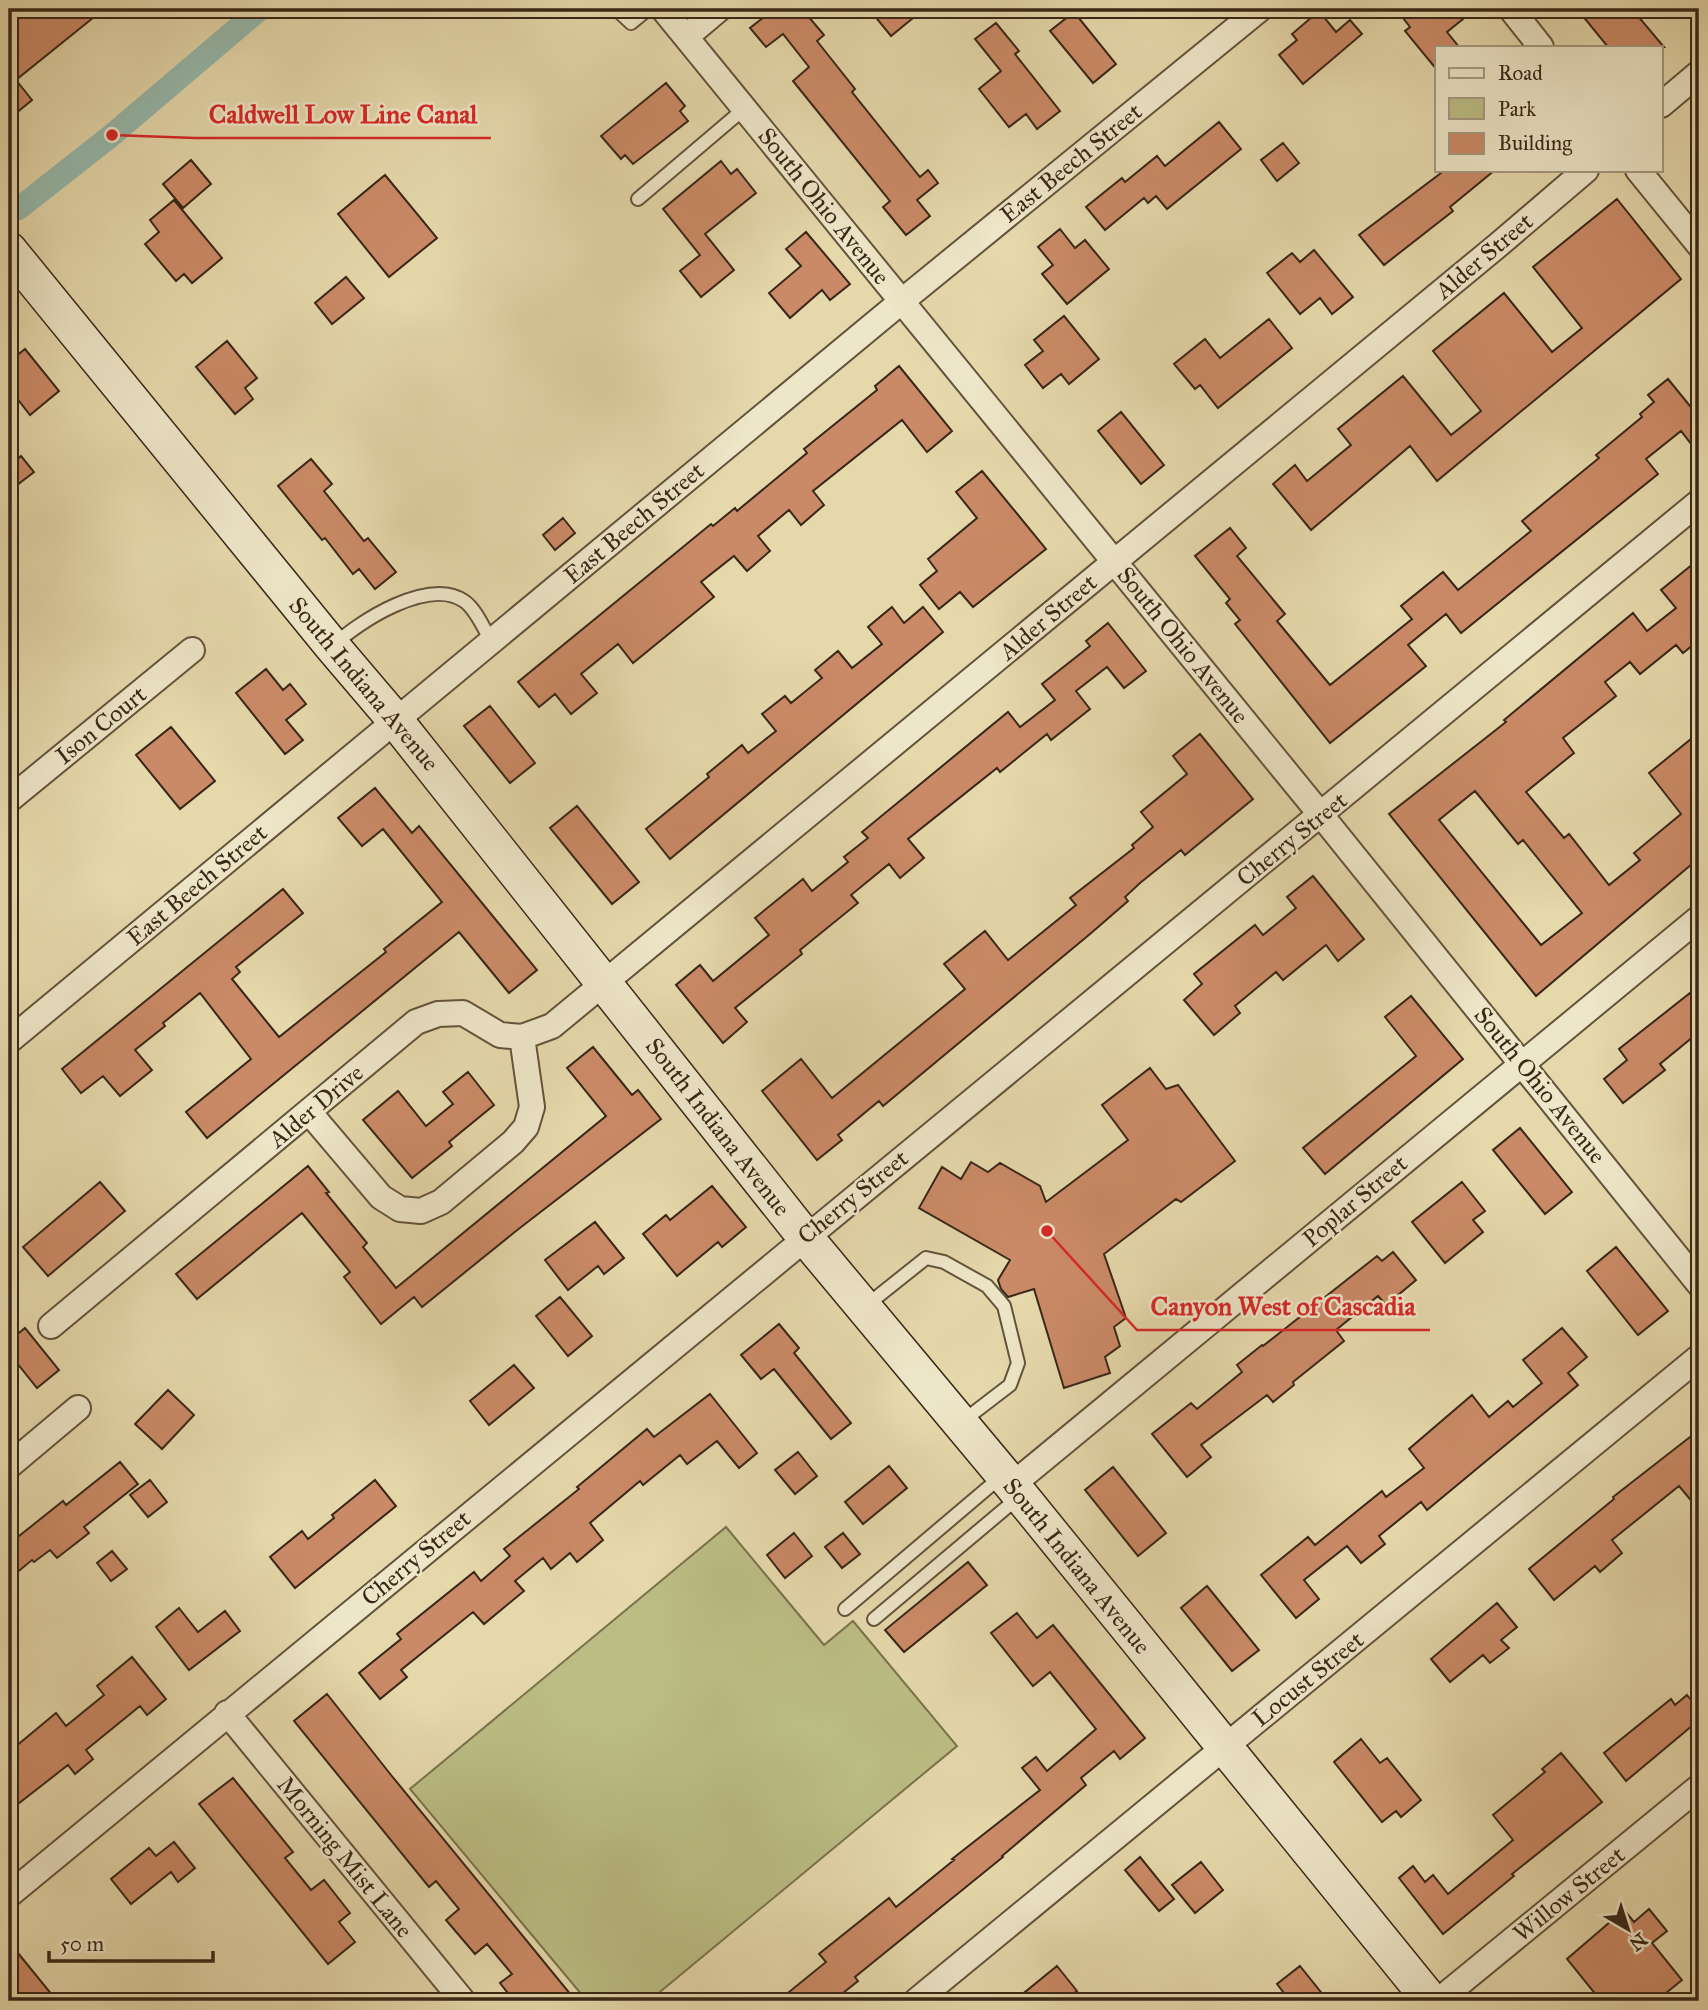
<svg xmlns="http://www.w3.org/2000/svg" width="1708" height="2010" viewBox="0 0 1708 2010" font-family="'IM FELL Great Primer',serif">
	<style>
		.green { fill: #bbbd84; stroke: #7a724e; stroke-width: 2 }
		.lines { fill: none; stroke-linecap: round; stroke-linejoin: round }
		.canal { stroke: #96b9ac; stroke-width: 23 }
		.building { fill: #cb8a67; stroke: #392717; stroke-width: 2; fill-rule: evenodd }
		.service-casing { stroke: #64533c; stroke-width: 16 }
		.minor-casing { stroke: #64533c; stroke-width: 28 }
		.secondary-casing { stroke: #392717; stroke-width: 38 }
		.service { stroke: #eee6c8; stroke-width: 12 }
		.minor { stroke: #eee6c8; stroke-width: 24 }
		.secondary { stroke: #eee6c8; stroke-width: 35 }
		.labels { text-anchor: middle; stroke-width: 5; stroke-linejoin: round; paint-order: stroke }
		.street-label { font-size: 24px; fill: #392717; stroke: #eee6c8 }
		.leader { fill: none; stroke: #d62828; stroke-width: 2.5 }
		.callout-dot { fill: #d62828; stroke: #eee6c8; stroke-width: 2.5 }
		.callout-label { font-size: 26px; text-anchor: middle; font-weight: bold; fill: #d62828; stroke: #eee6c8; stroke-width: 5; stroke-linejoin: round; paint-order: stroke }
	</style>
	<rect width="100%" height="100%" fill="#e5d8ab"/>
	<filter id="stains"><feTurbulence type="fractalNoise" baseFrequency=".00286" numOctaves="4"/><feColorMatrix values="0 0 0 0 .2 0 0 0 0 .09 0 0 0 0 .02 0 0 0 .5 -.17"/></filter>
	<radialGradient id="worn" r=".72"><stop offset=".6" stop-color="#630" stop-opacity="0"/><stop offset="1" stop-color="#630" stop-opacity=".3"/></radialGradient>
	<path class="green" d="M 726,1527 L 824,1645 L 853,1621 L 957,1746 L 649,2001 L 587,2001 L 410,1789 Z"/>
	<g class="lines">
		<path class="canal" d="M 18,209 L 112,135 L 260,9"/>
	</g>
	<path class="building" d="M 30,9 L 104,9 L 16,80 L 32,100 L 9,119 L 9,26 Z
		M 774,9 L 802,9 L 824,35 L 817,41 L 855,89 L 852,92 L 920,177 L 928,170 L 938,183 L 917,200 L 930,216 L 906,235 L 883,207 L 890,201 L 793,81 L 809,67 L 783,34 L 766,47 L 750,28 Z
		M 869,9 L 924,9 L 891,36 Z
		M 1396,9 L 1455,9 L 1463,19 L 1447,32 L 1459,47 L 1437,47 L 1437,70 L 1405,31 L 1410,27 Z
		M 1577,9 L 1632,9 L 1664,47 L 1608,47 Z
		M 1319,11 L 1336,32 L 1350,20 L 1362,34 L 1303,84 L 1279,55 L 1297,40 L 1292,34 Z
		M 1074,12 L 1116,64 L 1093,83 L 1050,31 Z
		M 996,23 L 1019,51 L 1015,54 L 1060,111 L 1037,129 L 1026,114 L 1009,127 L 979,89 L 1001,71 L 975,39 Z
		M 666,83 L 685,106 L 680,111 L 688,121 L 633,164 L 625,155 L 621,159 L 601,136 Z
		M 1219,122 L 1241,149 L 1167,209 L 1156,196 L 1148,203 L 1144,198 L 1105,230 L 1086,207 L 1122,178 L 1125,182 L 1157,156 L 1165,166 Z
		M 1283,143 L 1299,163 L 1277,181 L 1261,160 Z
		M 191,160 L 211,184 L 183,208 L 163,184 Z
		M 721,161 L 731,174 L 737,169 L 756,193 L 705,234 L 734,270 L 701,297 L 680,271 L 700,255 L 663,209 Z
		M 1445,170 L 1495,170 L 1450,207 L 1453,211 L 1384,265 L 1359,235 Z
		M 385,175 L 437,238 L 389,277 L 338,214 Z
		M 1617,199 L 1681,279 L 1437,481 L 1410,446 L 1311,530 L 1273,484 L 1295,465 L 1307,481 L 1351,445 L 1338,429 L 1403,376 L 1451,435 L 1481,411 L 1433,351 L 1504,293 L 1552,352 L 1582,328 L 1533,267 Z
		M 174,200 L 222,258 L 192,283 L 184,274 L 176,281 L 145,244 L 159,232 L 150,220 Z
		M 1060,229 L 1075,248 L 1085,240 L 1109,269 L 1067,304 L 1042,274 L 1053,265 L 1038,247 Z
		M 806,232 L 850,284 L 830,300 L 822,290 L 790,318 L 769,293 L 801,266 L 786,249 Z
		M 1314,250 L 1353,297 L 1332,314 L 1320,298 L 1300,314 L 1267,273 L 1292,253 L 1300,262 Z
		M 346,277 L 364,298 L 332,324 L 315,303 Z
		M 1064,316 L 1099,359 L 1069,384 L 1061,374 L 1043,388 L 1025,365 L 1043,351 L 1034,340 Z
		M 1269,319 L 1292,348 L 1218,408 L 1200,385 L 1195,389 L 1174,364 L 1205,339 L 1220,358 Z
		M 227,341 L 257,378 L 245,388 L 253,399 L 235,414 L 196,367 Z
		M 25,349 L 59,391 L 30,415 L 9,388 L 9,362 Z
		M 899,366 L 952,431 L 927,452 L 902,420 L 813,491 L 824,505 L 801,525 L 789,510 L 758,536 L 770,551 L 747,571 L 734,556 L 701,582 L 714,597 L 633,663 L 618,644 L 581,674 L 597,693 L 571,714 L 555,694 L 539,707 L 518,682 L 711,524 L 713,526 L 735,508 L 737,511 L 807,453 L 804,449 L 877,390 L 875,386 Z
		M 1668,379 L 1699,417 L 1699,454 L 1681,431 L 1646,459 L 1658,474 L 1461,633 L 1446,614 L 1408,645 L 1426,666 L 1330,743 L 1235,624 L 1240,620 L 1226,603 L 1230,599 L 1195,556 L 1230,528 L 1246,548 L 1237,556 L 1285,614 L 1277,621 L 1330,685 L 1412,619 L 1401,606 L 1443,572 L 1458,590 L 1531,531 L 1522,521 L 1599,458 L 1596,455 L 1642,417 L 1640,414 L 1654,402 L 1648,395 Z
		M 1121,412 L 1164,465 L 1141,484 L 1098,431 Z
		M 21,456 L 34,472 L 17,485 L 9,475 L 9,466 Z
		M 311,459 L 332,484 L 324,491 L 364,541 L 368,538 L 396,572 L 375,589 L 359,569 L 353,574 L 325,538 L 322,540 L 278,486 Z
		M 982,471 L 1046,549 L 973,607 L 960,592 L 939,609 L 920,585 L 937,571 L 928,559 L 977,518 L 956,492 Z
		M 563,518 L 575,533 L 555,550 L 543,535 Z
		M 1699,559 L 1699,640 L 1683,653 L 1676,645 L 1640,674 L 1630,662 L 1605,682 L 1616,696 L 1563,738 L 1574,753 L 1526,792 L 1564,838 L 1569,834 L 1609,885 L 1640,860 L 1634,853 L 1681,814 L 1649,773 L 1691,739 L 1699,749 L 1699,858 L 1536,996 L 1389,814 L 1506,722 L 1504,720 L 1633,613 L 1647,631 L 1676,608 L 1661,590 ZM 1475,791 L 1518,844 L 1523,840 L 1582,913 L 1541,945 L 1439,820 Z
		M 892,607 L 904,623 L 923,607 L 943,632 L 670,859 L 646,829 L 709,777 L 707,774 L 742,745 L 748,753 L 776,731 L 762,714 L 785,696 L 791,703 L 822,678 L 815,670 L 838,651 L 852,668 L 882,644 L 868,627 Z
		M 1108,623 L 1146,671 L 1124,688 L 1107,667 L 1076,691 L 1090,709 L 1051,740 L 1047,734 L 1000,772 L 997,768 L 908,839 L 924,858 L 900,878 L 889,864 L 851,895 L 858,903 L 800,950 L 802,954 L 735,1008 L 747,1022 L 723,1043 L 676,985 L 700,965 L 713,981 L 769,935 L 755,918 L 803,879 L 812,891 L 848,862 L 844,857 L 868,838 L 862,832 L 1008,712 L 1020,727 L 1055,700 L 1042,684 L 1090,646 L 1086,641 Z
		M 266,669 L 283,690 L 290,684 L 306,704 L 286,720 L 303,740 L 285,754 L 236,693 Z
		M 490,706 L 535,763 L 510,783 L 464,726 Z
		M 171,727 L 215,781 L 180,809 L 136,755 Z
		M 1200,734 L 1253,799 L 1185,855 L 1181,850 L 1140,883 L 1125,897 L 1128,901 L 1090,934 L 883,1106 L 879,1101 L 838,1135 L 842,1140 L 817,1160 L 762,1091 L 801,1059 L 832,1098 L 965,989 L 944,964 L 985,931 L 1008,960 L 1076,905 L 1070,898 L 1134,848 L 1132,845 L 1153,827 L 1141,812 L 1187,774 L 1173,756 Z
		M 375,788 L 412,833 L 419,826 L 537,970 L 509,993 L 459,932 L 207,1138 L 186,1112 L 251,1059 L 200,993 L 163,1023 L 165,1026 L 135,1050 L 152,1070 L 120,1096 L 103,1076 L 81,1093 L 62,1069 L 283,889 L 303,913 L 236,967 L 240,972 L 232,979 L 279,1037 L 386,952 L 384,949 L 442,902 L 383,829 L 362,846 L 338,818 Z
		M 577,806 L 639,882 L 612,904 L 550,828 Z
		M 1313,876 L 1364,939 L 1338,961 L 1326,945 L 1283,980 L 1276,972 L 1235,1006 L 1240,1013 L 1214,1035 L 1184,1000 L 1202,984 L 1194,974 L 1255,925 L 1263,935 L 1296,908 L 1287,897 Z
		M 1690,993 L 1699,1005 L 1699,1032 L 1660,1064 L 1665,1070 L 1623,1103 L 1604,1079 L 1627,1060 L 1619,1049 Z
		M 1411,996 L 1463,1059 L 1325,1174 L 1303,1148 L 1416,1056 L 1385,1017 Z
		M 593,1047 L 632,1095 L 638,1090 L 661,1119 L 516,1231 L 422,1307 L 414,1297 L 381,1324 L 344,1277 L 350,1272 L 302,1213 L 197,1299 L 176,1274 L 308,1166 L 329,1192 L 326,1193 L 367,1243 L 363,1247 L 396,1288 L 606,1116 L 567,1068 Z
		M 1150,1068 L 1166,1089 L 1178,1085 L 1235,1161 L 1181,1202 L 1176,1199 L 1104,1254 L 1126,1318 L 1114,1327 L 1120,1346 L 1105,1357 L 1110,1373 L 1064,1388 L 1034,1289 L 1008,1297 L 1001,1289 L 998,1280 L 1010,1260 L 919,1208 L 942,1167 L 961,1179 L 971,1162 L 988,1172 L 1000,1163 L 1040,1186 L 1046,1202 L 1128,1140 L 1102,1105 Z
		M 468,1072 L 494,1105 L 449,1142 L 452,1146 L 412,1178 L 363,1120 L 398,1091 L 426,1126 L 453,1104 L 443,1092 Z
		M 1520,1128 L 1572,1192 L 1545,1214 L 1493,1150 Z
		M 100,1182 L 125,1211 L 48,1276 L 23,1247 Z
		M 1462,1182 L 1485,1211 L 1473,1220 L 1483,1232 L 1445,1263 L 1412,1222 Z
		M 712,1186 L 746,1227 L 722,1247 L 718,1242 L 677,1276 L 643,1234 L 666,1215 L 670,1220 Z
		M 595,1222 L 624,1258 L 604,1274 L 598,1266 L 568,1290 L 545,1260 Z
		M 1616,1247 L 1668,1311 L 1638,1335 L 1587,1271 Z
		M 1393,1252 L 1416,1280 L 1386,1305 L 1378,1296 L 1336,1330 L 1344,1341 L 1293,1382 L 1294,1385 L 1273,1402 L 1267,1395 L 1201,1445 L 1211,1457 L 1187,1477 L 1152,1434 L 1191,1403 L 1197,1409 L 1242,1372 L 1237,1365 L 1262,1345 L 1263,1346 L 1377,1256 L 1382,1261 Z
		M 560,1297 L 592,1336 L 568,1356 L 536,1316 Z
		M 779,1324 L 799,1348 L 794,1353 L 851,1423 L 831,1439 L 774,1369 L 761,1379 L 741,1355 Z
		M 25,1328 L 59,1370 L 37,1388 L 9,1353 L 9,1341 Z
		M 1562,1328 L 1587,1357 L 1568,1373 L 1578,1385 L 1427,1510 L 1421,1502 L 1379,1536 L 1385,1544 L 1361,1563 L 1347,1546 L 1304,1580 L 1319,1599 L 1296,1618 L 1261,1575 L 1308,1537 L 1315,1545 L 1382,1491 L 1386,1497 L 1424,1468 L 1409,1449 L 1472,1395 L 1489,1417 L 1508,1401 L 1513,1407 L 1542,1383 L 1523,1360 Z
		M 514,1365 L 534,1388 L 489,1425 L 470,1401 Z
		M 168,1390 L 194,1415 L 162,1449 L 135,1424 Z
		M 710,1394 L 757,1453 L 739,1468 L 717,1441 L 687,1464 L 680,1455 L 643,1485 L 640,1481 L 590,1523 L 603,1540 L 577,1562 L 570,1553 L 551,1569 L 543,1558 L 515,1581 L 524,1591 L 484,1624 L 473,1612 L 401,1670 L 407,1677 L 380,1699 L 359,1673 L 401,1639 L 397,1634 L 474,1572 L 481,1581 L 510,1556 L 504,1549 L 579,1489 L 577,1487 L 647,1429 L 654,1437 Z
		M 1699,1430 L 1699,1510 L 1679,1486 L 1612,1540 L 1622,1553 L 1600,1572 L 1595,1566 L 1554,1600 L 1529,1569 L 1614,1499 L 1613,1497 Z
		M 798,1452 L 817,1476 L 795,1494 L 775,1470 Z
		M 120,1462 L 138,1484 L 84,1527 L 89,1533 L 57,1558 L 50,1550 L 34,1562 L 32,1560 L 9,1579 L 9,1544 L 63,1501 L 66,1505 Z
		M 889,1466 L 907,1488 L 863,1524 L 845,1502 Z
		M 1113,1467 L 1166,1533 L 1138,1556 L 1085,1490 Z
		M 150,1480 L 167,1502 L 148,1517 L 130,1495 Z
		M 375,1480 L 396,1506 L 295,1588 L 270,1557 L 302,1531 L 308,1539 L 334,1518 L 332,1515 Z
		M 794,1533 L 812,1556 L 785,1578 L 767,1555 Z
		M 843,1533 L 860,1554 L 842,1568 L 825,1547 Z
		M 112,1551 L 127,1569 L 111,1581 L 97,1563 Z
		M 968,1562 L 987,1585 L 904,1652 L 885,1630 Z
		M 1207,1586 L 1259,1650 L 1232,1671 L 1181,1608 Z
		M 1497,1603 L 1517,1627 L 1501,1640 L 1509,1648 L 1490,1663 L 1483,1655 L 1450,1682 L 1431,1659 Z
		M 179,1608 L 198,1632 L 225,1611 L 240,1631 L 189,1670 L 156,1627 Z
		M 1017,1613 L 1037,1638 L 1053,1625 L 1145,1738 L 1120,1759 L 1114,1751 L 1081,1778 L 1086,1785 L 1002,1856 L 1003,1857 L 855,1977 L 858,1981 L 833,2001 L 778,2001 L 826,1962 L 819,1954 L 889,1898 L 896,1907 L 954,1860 L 952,1859 L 1040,1790 L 1022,1768 L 1036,1757 L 1047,1771 L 1096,1729 L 1050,1672 L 1033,1686 L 991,1633 Z
		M 132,1657 L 166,1699 L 147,1715 L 140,1706 L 86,1750 L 93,1759 L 75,1774 L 68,1765 L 9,1811 L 9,1752 L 56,1713 L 66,1726 L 104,1695 L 97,1686 Z
		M 327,1694 L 391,1775 L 576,2001 L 532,2001 L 527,1994 L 518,2001 L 514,2001 L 500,1983 L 512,1974 L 487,1944 L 475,1954 L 446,1920 L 459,1909 L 436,1881 L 429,1887 L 294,1721 Z
		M 1687,1695 L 1699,1710 L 1699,1720 L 1626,1781 L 1604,1753 L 1671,1699 L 1675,1705 Z
		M 1361,1739 L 1380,1763 L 1387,1758 L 1421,1800 L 1401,1817 L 1396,1811 L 1382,1822 L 1334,1762 Z
		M 1561,1753 L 1602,1802 L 1512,1874 L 1514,1876 L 1443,1934 L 1399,1878 L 1413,1866 L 1425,1882 L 1433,1875 L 1448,1894 L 1513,1840 L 1493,1815 L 1545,1772 L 1542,1769 Z
		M 233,1778 L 293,1852 L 285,1858 L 311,1890 L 324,1880 L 350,1913 L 339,1922 L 355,1942 L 328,1964 L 199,1804 Z
		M 174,1842 L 195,1868 L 178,1882 L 171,1872 L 131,1904 L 111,1879 L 149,1848 L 156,1856 Z
		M 1140,1857 L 1174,1899 L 1159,1911 L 1125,1870 Z
		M 1201,1862 L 1223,1890 L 1195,1913 L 1172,1885 Z
		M 1649,1909 L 1667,1931 L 1652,1943 L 1682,1980 L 1656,2001 L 1601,2001 L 1567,1959 L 1624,1910 L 1634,1922 Z
		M 9,1942 L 57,2001 L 9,2001 Z
		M 1057,1966 L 1077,1991 L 1064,2001 L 1014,2001 Z
		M 1300,1966 L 1328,2001 L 1290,2001 L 1277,1984 Z"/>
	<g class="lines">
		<defs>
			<path id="service" d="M 616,9 L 631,23 L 648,9
				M 638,199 L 745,108
				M 333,646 C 359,621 429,577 464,601 C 476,609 484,629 491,641
				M 867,1305 L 926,1258 L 944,1262 L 987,1286 L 1004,1306 L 1018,1363 L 1010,1385 L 963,1421
				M 845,1609 L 1003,1475
				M 874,1619 L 1020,1496"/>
			<path id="minor" d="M 663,9 L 1321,815 L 1699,1284
				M 1511,9 L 1541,47
				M 687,36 L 719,9
				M 1661,105 L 1699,73
				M 1638,170 L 1699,245
				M 9,800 L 192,650
				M 9,1041 L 902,301 L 1260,9
				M 309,1112 L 381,1197 L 400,1209 L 421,1211 L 441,1202 L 513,1142 L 526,1127 L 532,1107 L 522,1037
				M 51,1326 L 416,1022 L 438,1014 L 463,1013 L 500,1035 L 522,1037 L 552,1026 L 1497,246 L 1586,170
				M 9,1466 L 78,1408
				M 1012,1485 L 1699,918
				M 227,1713 L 463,2001
				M 9,1895 L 1699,502
				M 916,2001 L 1699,1357
				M 1438,2001 L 1699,1787"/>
			<path id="secondary" d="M 9,250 L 332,646 L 395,720 L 805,1237 L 1012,1485 L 1431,2001"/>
		</defs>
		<use href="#service" class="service-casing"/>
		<use href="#minor" class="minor-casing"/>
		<use href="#secondary" class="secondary-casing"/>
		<use href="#service" class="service"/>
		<use href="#minor" class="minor"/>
		<use href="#secondary" class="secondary"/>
	</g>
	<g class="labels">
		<g class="street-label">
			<text transform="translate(1071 163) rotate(-39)" y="8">East Beech Street</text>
			<text transform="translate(824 206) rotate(51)" y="8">South Ohio Avenue</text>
			<text transform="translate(1484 256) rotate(-40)" y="8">Alder Street</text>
			<text transform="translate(634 523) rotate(-40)" y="8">East Beech Street</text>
			<text transform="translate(1048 617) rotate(-40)" y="8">Alder Street</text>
			<text transform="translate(1183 645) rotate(51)" y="8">South Ohio Avenue</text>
			<text transform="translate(364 684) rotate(50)" y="8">South Indiana Avenue</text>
			<text transform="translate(101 725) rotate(-39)" y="8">Ison Court</text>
			<text transform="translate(1292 839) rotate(-39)" y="8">Cherry Street</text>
			<text transform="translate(197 885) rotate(-40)" y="8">East Beech Street</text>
			<text transform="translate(1540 1085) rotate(51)" y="8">South Ohio Avenue</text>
			<text transform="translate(316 1106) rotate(-40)" y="8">Alder Drive</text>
			<text transform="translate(718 1127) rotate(52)" y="8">South Indiana Avenue</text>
			<text transform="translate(853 1197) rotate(-39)" y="8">Cherry Street</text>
			<text transform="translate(1355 1201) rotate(-40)" y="8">Poplar Street</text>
			<text transform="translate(416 1558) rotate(-40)" y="8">Cherry Street</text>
			<text transform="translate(1077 1566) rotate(51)" y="8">South Indiana Avenue</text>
			<text transform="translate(1308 1679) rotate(-39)" y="8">Locust Street</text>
			<text transform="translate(345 1857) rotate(51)" y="8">Morning Mist Lane</text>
			<text transform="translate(1569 1894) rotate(-39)" y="8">Willow Street</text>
		</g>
	</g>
	<path class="leader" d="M112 135L195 138H491M1047 1231L1137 1330H1430"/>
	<g class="callout-dot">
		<circle cx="112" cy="135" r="7"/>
		<circle cx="1047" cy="1231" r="7"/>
	</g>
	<g class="callout-label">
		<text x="343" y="123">Caldwell Low Line Canal</text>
		<text x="1283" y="1315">Canyon West of Cascadia</text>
	</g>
	<rect width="1708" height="2010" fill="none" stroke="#e5d8ab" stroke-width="35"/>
	<rect x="10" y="10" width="1687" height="1989" fill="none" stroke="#392717" stroke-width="3.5"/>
	<rect x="18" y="18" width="1673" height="1975" fill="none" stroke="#392717" stroke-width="2"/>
	<rect x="1435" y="46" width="228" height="126" fill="#eee6c8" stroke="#a69a81" stroke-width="2"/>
	<rect x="1449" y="68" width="35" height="10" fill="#eee6c8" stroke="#a69a81" stroke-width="2"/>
	<text x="1498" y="80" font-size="21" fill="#392717">Road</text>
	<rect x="1449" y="98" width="35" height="21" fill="#bbbd84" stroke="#a69a81" stroke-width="2"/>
	<text x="1498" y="116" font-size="21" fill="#392717">Park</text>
	<rect x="1449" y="133" width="35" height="21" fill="#cb8a67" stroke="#a69a81" stroke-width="2"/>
	<text x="1498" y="150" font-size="21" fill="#392717">Building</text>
	<g transform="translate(1628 1929) rotate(141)" stroke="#eee6c8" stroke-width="5" paint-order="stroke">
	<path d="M0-5L12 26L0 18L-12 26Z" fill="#392717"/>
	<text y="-10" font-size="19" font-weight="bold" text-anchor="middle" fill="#392717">N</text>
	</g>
	<path d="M49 1951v10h164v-10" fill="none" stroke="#392717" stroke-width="3.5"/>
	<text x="60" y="1951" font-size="21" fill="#392717" stroke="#eee6c8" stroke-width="5" paint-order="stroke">50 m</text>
	<rect width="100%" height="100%" filter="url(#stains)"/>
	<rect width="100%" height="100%" fill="url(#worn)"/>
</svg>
